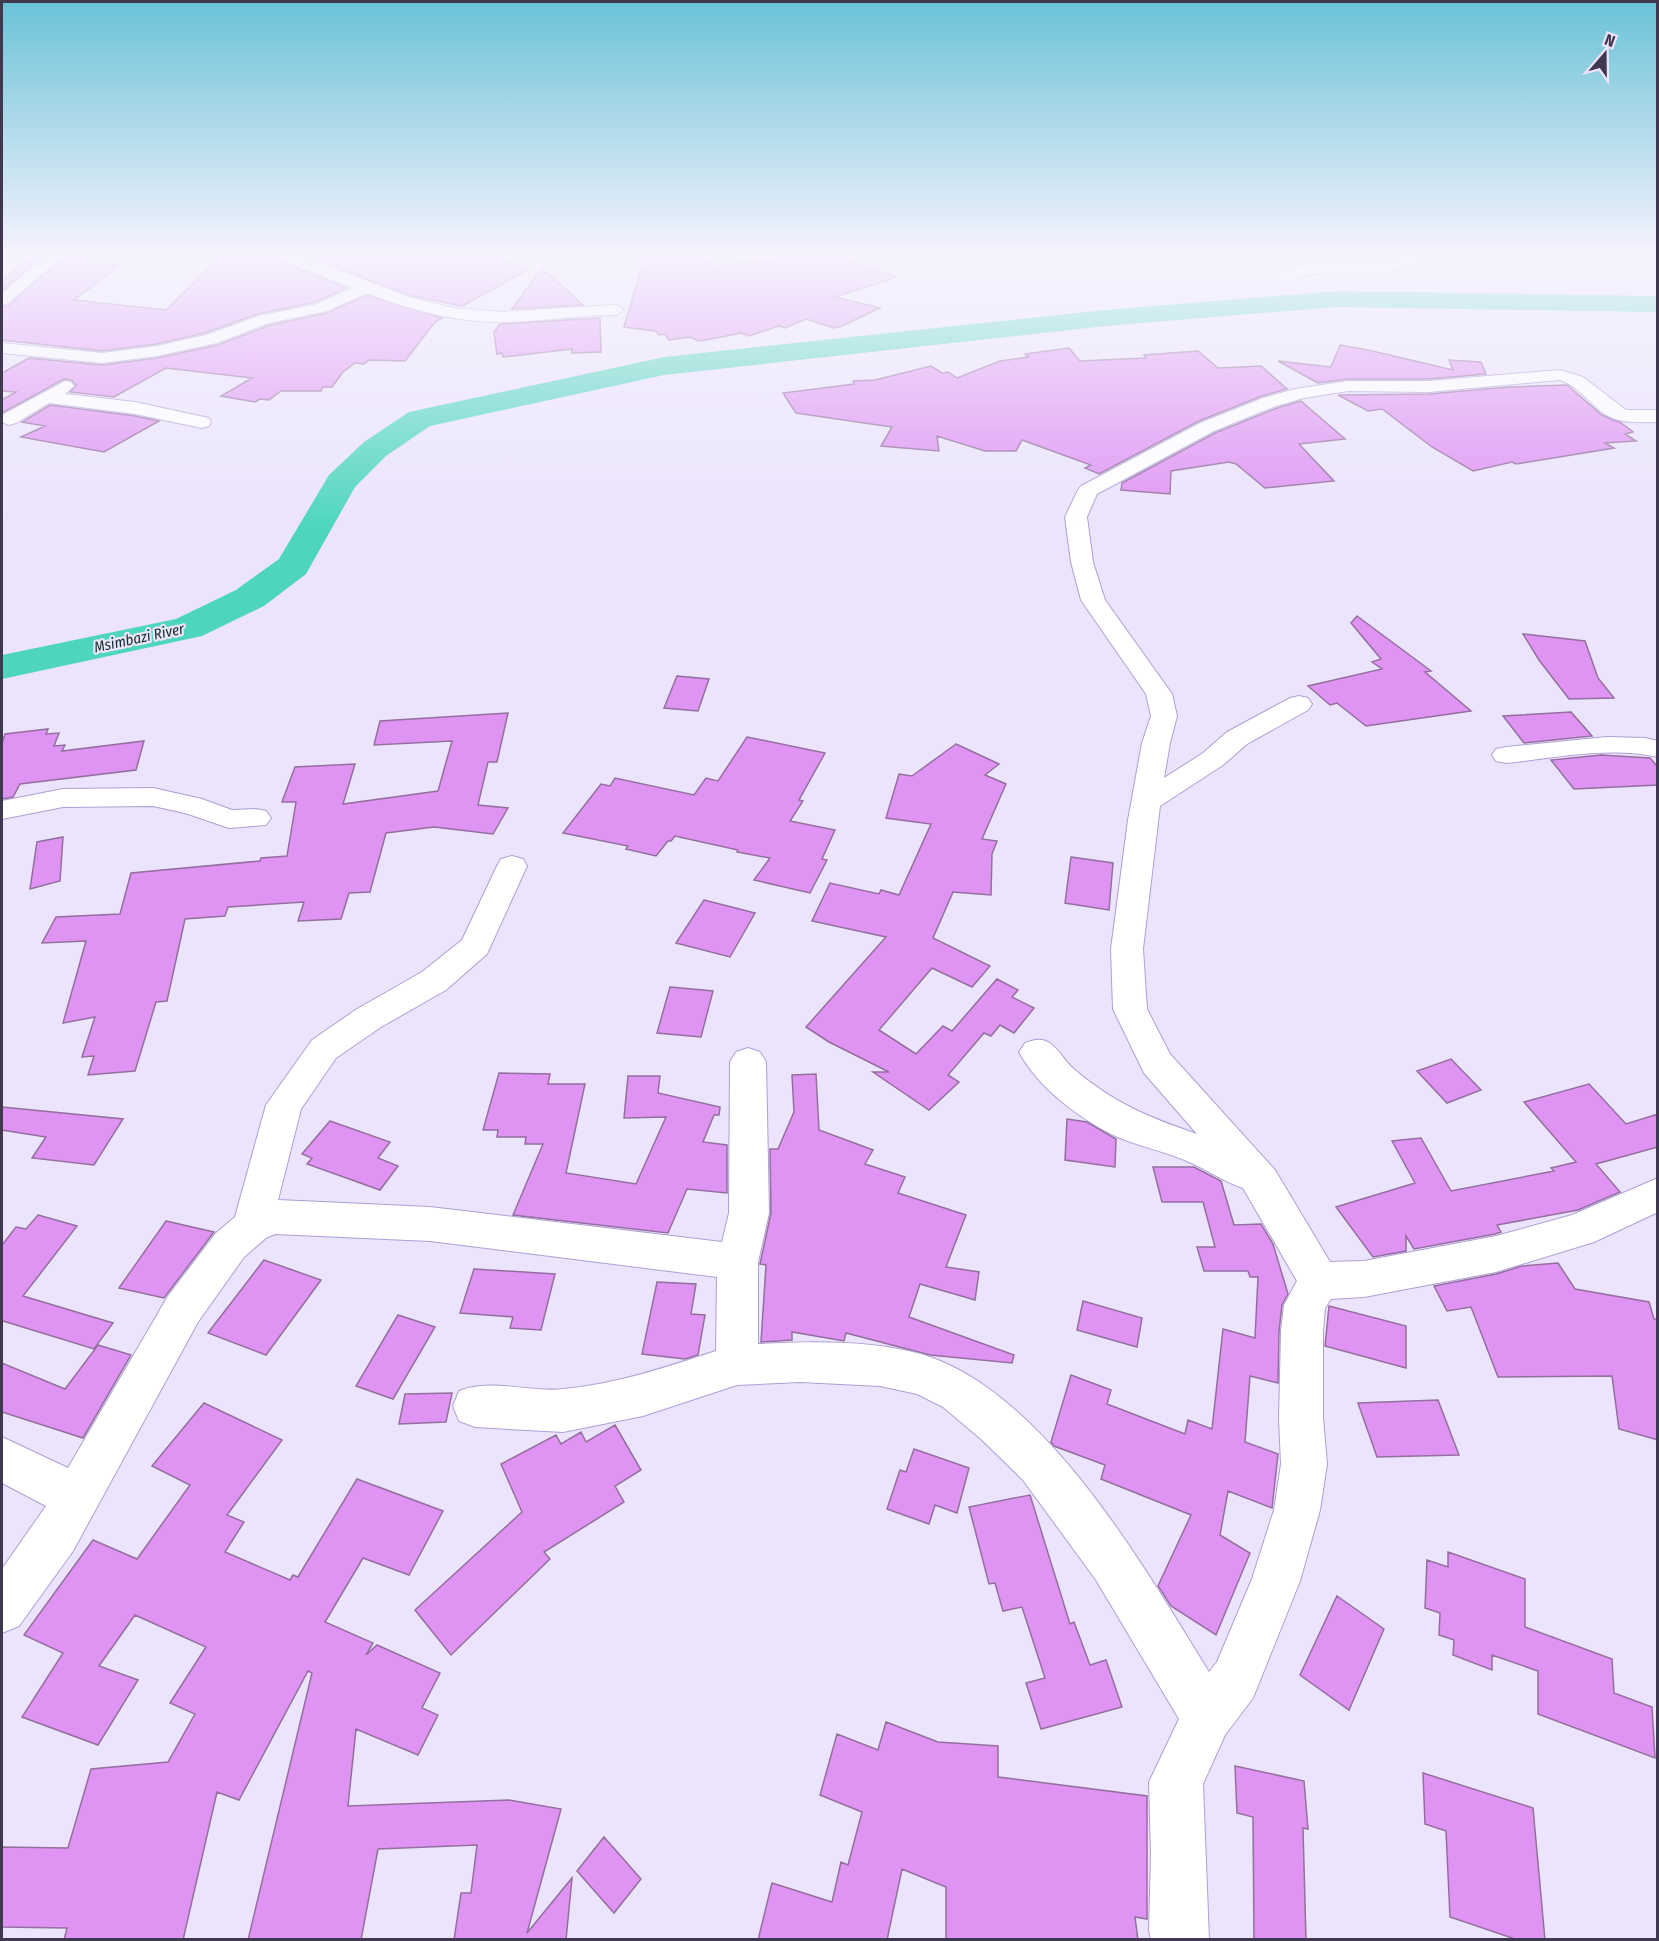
<svg xmlns="http://www.w3.org/2000/svg" width="1659" height="1941" viewBox="0 0 1659 1941" font-family="'Fira Sans Condensed',sans-serif">
	<style>
		.lines { fill: none; stroke-linecap: round; stroke-linejoin: round }
		.river { fill: #4dd6bd; fill-rule: evenodd }
		.building { fill: #df94f3; stroke: #946f9e; stroke-width: 1.5 }
		.street-casing { stroke: #af9ed6; stroke-width: 2 }
		.street { fill: #fff; fill-rule: evenodd }
		.labels { text-anchor: middle; stroke-width: 4.5; stroke-linejoin: round; paint-order: stroke }
		.far-water-label { font-size: 15px; font-style: italic; fill: #122f2a; stroke: #ebe4fc }
	</style>
	<rect width="100%" height="100%" fill="#ebe4fc"/>
	<g class="lines">
		<path class="river" d="M 1337,291 L 1658,296 L 1658,312 L 1337,307 L 1105,326 L 664,375 L 430,426 L 386,456 L 355,487 L 306,574 L 264,606 L 202,636 L 2,679 L 2,655 L 176,619 L 236,590 L 279,559 L 329,475 L 364,442 L 409,412 L 664,357 L 1105,310 Z"/>
	</g>
	<path class="building" d="M 32,256 L 43,256 L 2,291 L 2,280 Z
		M 65,256 L 89,256 L 86,259 L 96,259 L 89,264 L 120,265 L 74,300 L 166,310 L 221,256 L 282,258 L 294,267 L 347,288 L 316,302 L 258,314 L 205,333 L 157,344 L 102,351 L 2,340 L 2,307 L 9,305 Z
		M 493,256 L 528,270 L 462,306 L 413,296 L 305,257 Z
		M 645,256 L 719,256 L 705,268 L 798,256 L 840,257 L 897,277 L 835,297 L 880,308 L 842,326 L 834,328 L 806,319 L 785,328 L 779,326 L 749,336 L 741,333 L 706,340 L 698,341 L 691,337 L 669,340 L 665,334 L 659,335 L 656,331 L 624,327 Z
		M 542,268 L 583,305 L 512,309 Z
		M 367,295 L 442,318 L 435,322 L 405,361 L 369,360 L 364,364 L 355,363 L 343,372 L 332,387 L 323,387 L 321,391 L 281,391 L 269,400 L 260,399 L 255,402 L 221,396 L 252,378 L 166,368 L 114,397 L 70,392 L 76,385 L 71,380 L 64,379 L 2,413 L 2,400 L 16,392 L 2,391 L 2,373 L 29,358 L 102,365 L 157,358 L 218,345 L 270,325 L 327,313 Z
		M 600,318 L 601,352 L 572,353 L 572,349 L 503,357 L 502,353 L 497,354 L 494,332 L 500,324 Z
		M 1340,345 L 1368,350 L 1453,370 L 1449,360 L 1481,362 L 1486,374 L 1429,379 L 1348,379 L 1318,383 L 1278,361 L 1331,367 Z
		M 1069,348 L 1080,361 L 1146,358 L 1144,355 L 1198,351 L 1218,368 L 1261,366 L 1287,389 L 1262,396 L 1199,421 L 1099,474 L 1085,468 L 1091,465 L 1022,440 L 1016,451 L 985,451 L 937,436 L 939,451 L 881,446 L 892,427 L 796,413 L 783,393 L 854,384 L 853,381 L 875,380 L 931,366 L 942,373 L 948,372 L 957,378 L 1000,361 L 1029,357 L 1025,354 Z
		M 1567,385 L 1602,415 L 1621,423 L 1633,432 L 1625,434 L 1636,441 L 1605,443 L 1614,448 L 1516,464 L 1512,462 L 1473,471 L 1432,447 L 1382,409 L 1368,411 L 1338,395 L 1429,394 L 1509,387 Z
		M 1301,401 L 1345,439 L 1299,444 L 1334,481 L 1265,488 L 1236,464 L 1229,462 L 1171,471 L 1170,494 L 1121,490 L 1122,483 L 1215,433 L 1277,408 Z
		M 50,405 L 135,416 L 159,421 L 104,452 L 21,437 L 45,426 L 22,422 Z
		M 1357,616 L 1431,671 L 1425,672 L 1471,711 L 1366,726 L 1337,703 L 1330,705 L 1308,686 L 1382,669 L 1372,662 L 1381,659 L 1351,623 Z
		M 1523,634 L 1585,641 L 1598,678 L 1614,698 L 1569,699 L 1539,660 Z
		M 677,676 L 709,679 L 698,711 L 664,708 Z
		M 1571,712 L 1592,736 L 1524,743 L 1503,716 Z
		M 508,713 L 497,762 L 488,762 L 478,805 L 508,808 L 493,834 L 434,827 L 386,833 L 370,892 L 349,893 L 341,919 L 298,921 L 304,902 L 228,907 L 225,916 L 185,919 L 167,1001 L 156,1002 L 135,1071 L 88,1075 L 94,1056 L 82,1057 L 95,1017 L 63,1023 L 86,941 L 42,943 L 56,917 L 120,914 L 131,873 L 260,861 L 261,858 L 287,856 L 296,802 L 282,802 L 295,767 L 355,764 L 343,804 L 438,791 L 452,741 L 374,745 L 380,721 Z
		M 48,729 L 46,734 L 59,733 L 54,746 L 65,745 L 62,751 L 144,741 L 136,770 L 20,784 L 13,797 L 2,799 L 2,743 L 5,734 Z
		M 747,737 L 825,753 L 799,800 L 803,801 L 790,821 L 835,830 L 822,859 L 827,860 L 810,893 L 754,880 L 770,858 L 737,852 L 738,850 L 675,836 L 671,841 L 668,841 L 656,856 L 626,849 L 628,846 L 563,833 L 601,784 L 610,786 L 615,778 L 694,795 L 706,778 L 718,781 Z
		M 956,744 L 999,764 L 985,775 L 1006,784 L 982,839 L 997,841 L 992,854 L 991,895 L 953,892 L 933,938 L 990,966 L 972,987 L 932,968 L 879,1030 L 916,1054 L 943,1026 L 952,1031 L 997,979 L 1018,990 L 1012,997 L 1034,1008 L 1014,1033 L 1000,1025 L 991,1036 L 984,1033 L 948,1075 L 959,1082 L 929,1110 L 873,1072 L 889,1072 L 829,1042 L 806,1027 L 886,937 L 812,921 L 830,883 L 879,894 L 881,890 L 899,895 L 931,824 L 886,818 L 899,774 L 912,776 Z
		M 1601,755 L 1650,758 L 1658,767 L 1658,785 L 1574,789 L 1551,760 Z
		M 63,837 L 60,881 L 30,889 L 37,842 Z
		M 1071,857 L 1113,863 L 1109,910 L 1065,903 Z
		M 704,900 L 755,913 L 730,957 L 676,943 Z
		M 670,987 L 713,991 L 701,1037 L 657,1033 Z
		M 1451,1059 L 1481,1090 L 1447,1103 L 1417,1071 Z
		M 499,1073 L 550,1074 L 548,1084 L 585,1084 L 566,1173 L 636,1184 L 666,1117 L 624,1118 L 628,1076 L 660,1076 L 658,1093 L 720,1107 L 719,1115 L 714,1115 L 703,1142 L 727,1145 L 727,1193 L 687,1189 L 668,1233 L 513,1215 L 543,1144 L 525,1144 L 526,1137 L 497,1137 L 498,1130 L 483,1130 Z
		M 816,1074 L 819,1130 L 873,1150 L 865,1164 L 905,1177 L 898,1193 L 966,1215 L 946,1267 L 979,1272 L 975,1300 L 920,1284 L 909,1317 L 1014,1355 L 1012,1363 L 930,1355 L 846,1333 L 844,1341 L 792,1332 L 792,1340 L 761,1342 L 766,1265 L 760,1264 L 771,1213 L 770,1149 L 778,1149 L 794,1112 L 792,1075 Z
		M 1589,1084 L 1626,1124 L 1658,1114 L 1658,1147 L 1596,1164 L 1620,1192 L 1578,1210 L 1497,1225 L 1501,1232 L 1495,1234 L 1414,1249 L 1406,1236 L 1406,1251 L 1373,1257 L 1336,1207 L 1415,1183 L 1392,1141 L 1421,1138 L 1451,1191 L 1554,1171 L 1551,1168 L 1576,1162 L 1524,1102 Z
		M 2,1107 L 123,1119 L 94,1165 L 32,1158 L 46,1137 L 2,1130 Z
		M 1067,1119 L 1087,1122 L 1116,1139 L 1115,1167 L 1065,1160 Z
		M 330,1121 L 390,1142 L 378,1158 L 398,1166 L 380,1190 L 307,1164 L 312,1158 L 302,1154 Z
		M 1153,1167 L 1194,1167 L 1221,1181 L 1234,1225 L 1261,1224 L 1273,1244 L 1288,1294 L 1282,1305 L 1279,1331 L 1278,1383 L 1250,1376 L 1245,1442 L 1278,1454 L 1272,1508 L 1228,1491 L 1220,1535 L 1250,1553 L 1216,1635 L 1171,1606 L 1158,1586 L 1191,1515 L 1101,1479 L 1105,1465 L 1054,1446 L 1051,1442 L 1071,1375 L 1111,1390 L 1107,1404 L 1185,1434 L 1188,1420 L 1212,1429 L 1223,1329 L 1255,1338 L 1258,1277 L 1250,1277 L 1248,1271 L 1204,1271 L 1197,1247 L 1215,1247 L 1203,1202 L 1162,1202 Z
		M 38,1215 L 77,1226 L 23,1296 L 113,1323 L 94,1349 L 3,1321 L 2,1323 L 2,1245 L 16,1227 L 26,1229 Z
		M 166,1221 L 214,1232 L 164,1298 L 119,1288 Z
		M 264,1260 L 321,1280 L 266,1355 L 208,1333 Z
		M 1558,1263 L 1575,1289 L 1649,1302 L 1654,1319 L 1658,1319 L 1658,1440 L 1619,1429 L 1612,1376 L 1498,1377 L 1471,1307 L 1447,1311 L 1434,1286 L 1496,1274 L 1522,1266 Z
		M 474,1269 L 555,1274 L 541,1330 L 510,1328 L 513,1317 L 460,1313 Z
		M 657,1282 L 696,1284 L 691,1314 L 705,1315 L 698,1355 L 685,1359 L 642,1354 Z
		M 1083,1301 L 1142,1318 L 1137,1347 L 1077,1330 Z
		M 1329,1306 L 1406,1326 L 1406,1368 L 1325,1346 Z
		M 398,1315 L 435,1327 L 393,1399 L 356,1386 Z
		M 98,1345 L 131,1355 L 83,1438 L 2,1412 L 2,1363 L 65,1389 Z
		M 452,1393 L 446,1422 L 399,1424 L 405,1394 Z
		M 1438,1400 L 1459,1455 L 1377,1457 L 1358,1403 Z
		M 204,1403 L 282,1440 L 227,1515 L 244,1522 L 225,1552 L 290,1580 L 293,1575 L 298,1577 L 357,1479 L 443,1511 L 409,1575 L 363,1558 L 325,1622 L 373,1643 L 366,1655 L 377,1645 L 440,1673 L 422,1708 L 438,1715 L 418,1755 L 356,1729 L 348,1806 L 509,1800 L 561,1809 L 527,1933 L 572,1878 L 566,1940 L 454,1940 L 461,1893 L 471,1893 L 477,1845 L 378,1849 L 361,1940 L 248,1940 L 312,1673 L 308,1671 L 239,1800 L 217,1792 L 183,1940 L 64,1940 L 67,1928 L 2,1927 L 2,1847 L 68,1848 L 91,1769 L 168,1762 L 195,1714 L 170,1703 L 206,1647 L 135,1615 L 99,1666 L 138,1680 L 98,1745 L 22,1717 L 63,1653 L 24,1635 L 93,1540 L 137,1559 L 190,1485 L 152,1466 Z
		M 615,1425 L 641,1470 L 615,1486 L 624,1502 L 544,1552 L 550,1559 L 451,1655 L 415,1610 L 522,1512 L 501,1464 L 556,1435 L 561,1444 L 581,1432 L 586,1442 Z
		M 914,1449 L 969,1468 L 957,1513 L 935,1505 L 929,1524 L 887,1509 L 900,1470 L 906,1472 Z
		M 1030,1495 L 1070,1624 L 1074,1622 L 1090,1665 L 1106,1660 L 1122,1707 L 1041,1729 L 1026,1683 L 1045,1678 L 1022,1607 L 1003,1611 L 995,1583 L 989,1584 L 969,1507 Z
		M 1448,1552 L 1525,1579 L 1525,1627 L 1612,1659 L 1614,1693 L 1652,1707 L 1655,1758 L 1538,1714 L 1538,1671 L 1492,1655 L 1492,1670 L 1453,1655 L 1454,1640 L 1439,1635 L 1440,1613 L 1425,1608 L 1427,1560 L 1448,1567 Z
		M 1337,1596 L 1384,1629 L 1349,1710 L 1300,1675 Z
		M 886,1722 L 938,1742 L 998,1746 L 998,1777 L 1147,1796 L 1147,1919 L 1135,1917 L 1138,1940 L 946,1940 L 946,1887 L 902,1869 L 887,1940 L 758,1940 L 772,1883 L 832,1902 L 841,1862 L 848,1865 L 862,1812 L 820,1795 L 837,1734 L 878,1750 Z
		M 1235,1766 L 1304,1781 L 1308,1829 L 1303,1828 L 1306,1940 L 1254,1940 L 1253,1817 L 1237,1813 Z
		M 1423,1773 L 1533,1808 L 1545,1940 L 1518,1940 L 1450,1917 L 1446,1831 L 1425,1824 Z
		M 604,1837 L 641,1879 L 614,1913 L 577,1871 Z"/>
	<g class="lines">
		<defs>
			<path id="street" d="M 2,256 L 17,256 L 2,264 Z
				M 47,256 L 63,256 L 8,303 L 2,305 L 2,293 Z
				M 286,256 L 303,256 L 302,258 L 319,263 L 412,298 L 454,308 L 501,312 L 616,305 L 624,310 L 616,315 C 578,315 540,322 501,322 C 455,322 410,310 367,293 L 327,311 L 269,323 L 217,343 L 157,356 L 102,363 L 2,353 L 2,343 L 102,353 L 157,346 L 206,335 L 259,316 L 317,304 L 353,288 C 342,283 288,264 284,259 Z
				M 1405,256 L 1425,256 C 1405,279 1340,272 1312,274 C 1302,275 1294,279 1285,282 L 1277,277 C 1292,258 1346,266 1368,264 C 1381,264 1393,261 1405,256 Z
				M 1560,370 L 1583,377 L 1626,410 L 1658,410 L 1658,422 C 1642,422 1625,424 1610,417 C 1591,407 1581,387 1560,380 L 1429,392 L 1348,391 L 1304,398 L 1276,406 L 1214,431 L 1097,494 L 1087,517 L 1093,562 L 1105,600 L 1172,694 L 1177,716 L 1170,743 L 1164,778 L 1203,753 L 1227,732 L 1290,698 L 1299,696 L 1308,698 L 1312,704 L 1308,710 L 1247,744 L 1223,765 L 1160,806 L 1143,949 L 1147,1009 L 1170,1054 L 1275,1170 L 1330,1262 L 1364,1261 L 1496,1236 L 1572,1215 L 1658,1178 L 1658,1212 L 1594,1242 L 1496,1272 L 1364,1297 L 1331,1299 L 1325,1308 L 1323,1331 L 1323,1418 L 1327,1464 L 1320,1510 L 1300,1581 L 1253,1698 L 1225,1735 L 1203,1784 L 1209,1940 L 1151,1940 L 1149,1930 L 1151,1853 L 1149,1782 L 1179,1719 L 1096,1580 L 1023,1480 L 981,1439 L 943,1407 L 917,1394 L 880,1386 L 800,1382 L 737,1385 L 643,1416 L 563,1432 L 475,1427 L 459,1421 L 453,1406 L 459,1391 C 493,1378 529,1393 564,1389 C 616,1384 667,1367 716,1351 L 717,1277 L 430,1241 L 275,1234 L 266,1238 L 244,1257 L 198,1322 L 73,1551 L 19,1626 L 2,1633 L 2,1569 L 46,1506 L 2,1483 L 2,1437 L 68,1468 L 168,1296 L 216,1233 L 235,1217 L 266,1105 L 312,1040 L 357,1009 L 422,972 L 462,940 L 497,866 L 501,859 L 512,856 L 523,859 L 527,866 L 487,954 L 446,990 L 381,1027 L 336,1058 L 301,1109 L 278,1200 L 430,1207 L 722,1242 L 729,1213 L 730,1062 L 736,1052 L 748,1048 L 760,1052 L 766,1062 L 769,1213 L 758,1262 L 758,1344 C 812,1341 870,1340 921,1354 C 1044,1390 1145,1569 1209,1672 L 1217,1662 L 1252,1579 L 1274,1510 L 1281,1464 L 1279,1418 L 1281,1331 L 1284,1305 L 1297,1281 L 1243,1188 C 1224,1182 1208,1170 1189,1162 C 1167,1152 1142,1147 1120,1138 C 1082,1121 1039,1089 1019,1052 L 1025,1043 C 1034,1040 1042,1037 1051,1044 C 1060,1051 1066,1063 1076,1071 C 1116,1104 1148,1117 1197,1134 L 1144,1073 L 1113,1009 L 1111,949 L 1128,820 L 1142,743 L 1151,716 L 1146,694 L 1081,600 L 1071,562 L 1065,517 L 1078,490 L 1081,486 L 1200,423 L 1263,398 L 1295,389 L 1348,381 L 1429,381 Z
				M 65,381 L 71,382 L 74,386 L 65,394 L 135,402 L 209,418 L 211,422 L 209,426 L 202,428 L 135,414 L 49,403 L 16,423 L 9,425 L 2,422 L 2,415 Z
				M 1607,737 L 1645,738 L 1658,741 L 1658,757 C 1609,746 1555,758 1506,763 L 1496,761 L 1492,755 L 1496,749 L 1506,747 Z
				M 153,788 L 202,799 L 232,810 L 256,809 L 266,811 L 271,818 L 266,825 L 229,828 L 185,813 L 153,806 L 63,807 L 2,819 L 2,801 L 63,789 Z"/>
		</defs>
		<use href="#street" class="street-casing"/>
		<use href="#street" class="street"/>
	</g>
	<linearGradient id="sky" x2="0" y2="1"><stop stop-color="#6ac2d7"/><stop offset="0.48" stop-color="#f6f3fe"/><stop offset="1" stop-color="#f6f3fe" stop-opacity="0"/></linearGradient>
	<rect width="1659" height="528" fill="url(#sky)"/>
	<g class="labels">
		<g class="far-water-label">
			<text transform="translate(139 638) rotate(-12)" y="5">Msimbazi River</text>
		</g>
	</g>
	<rect width="1659" height="1941" fill="none" stroke="#3f384f" stroke-width="6"/>
	<g transform="translate(1605 54) rotate(20)" stroke="#ebe4fc" stroke-width="4.5" paint-order="stroke">
	<path d="M0-4.5L10 22L0 15L-10 22Z" fill="#3f384f"/>
	<text y="-9" font-size="16" font-weight="bold" text-anchor="middle" fill="#3f384f">N</text>
	</g>
</svg>
